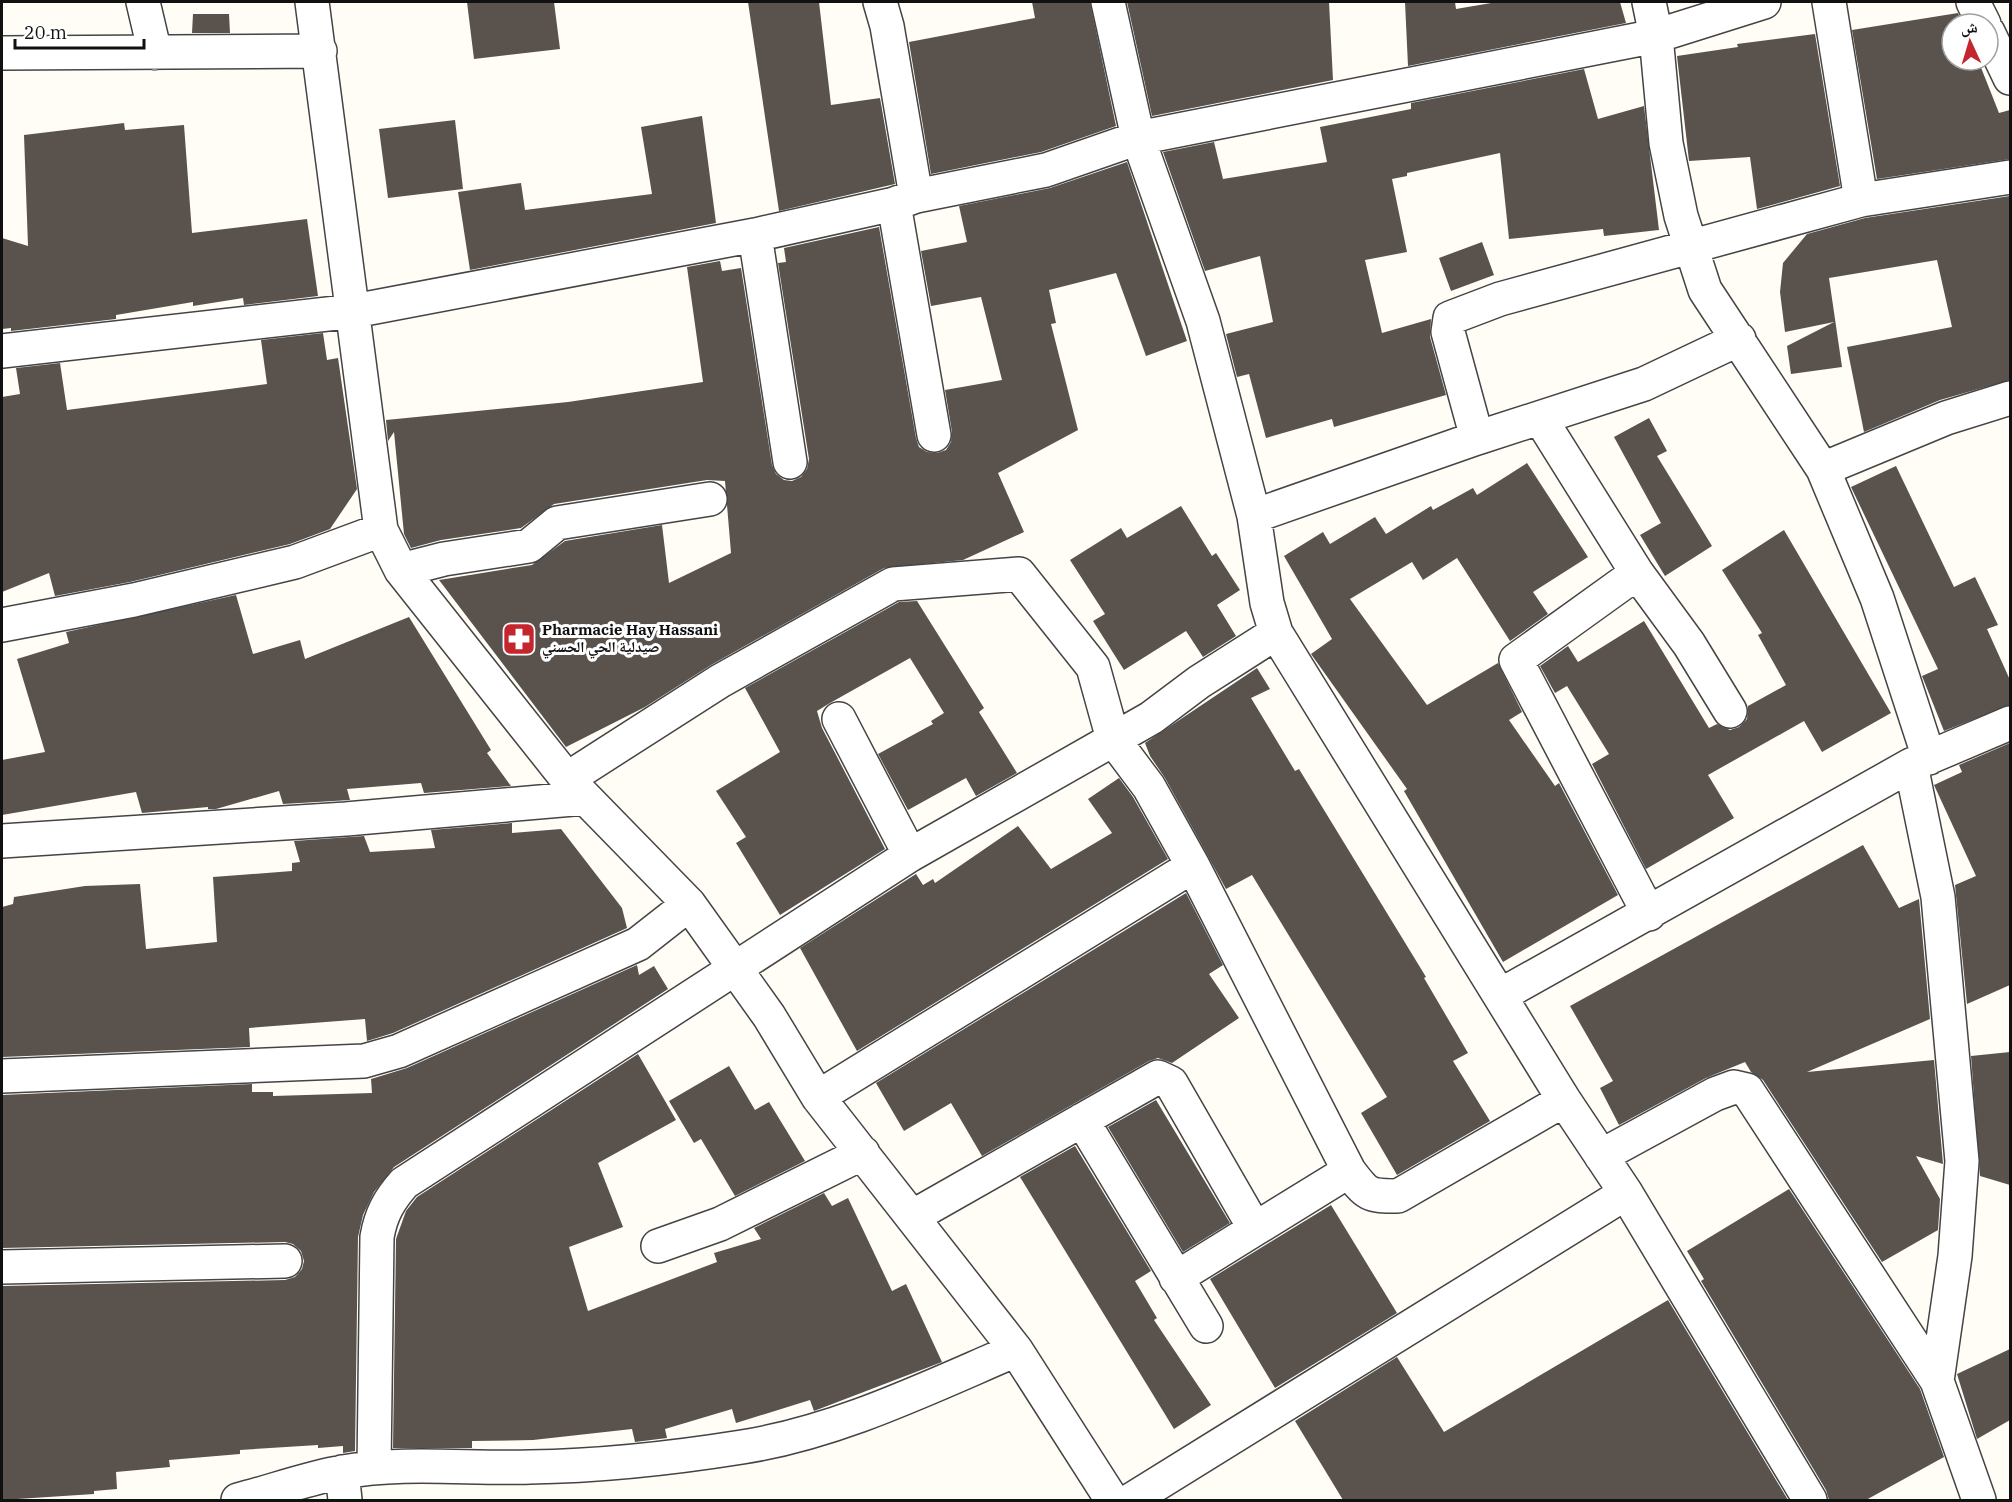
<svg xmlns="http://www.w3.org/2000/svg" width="2012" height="1502" viewBox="0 0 2012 1502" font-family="'IBM Plex Serif','Noto Naskh Arabic',serif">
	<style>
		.building { fill: #5a524d }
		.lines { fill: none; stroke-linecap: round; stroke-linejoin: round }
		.minor-casing { stroke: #444; stroke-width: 36 }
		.minor { stroke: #fff; stroke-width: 33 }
		.labels { text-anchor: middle; stroke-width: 6; stroke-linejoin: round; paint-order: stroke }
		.poi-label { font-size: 15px; font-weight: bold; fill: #111; stroke: #fff; text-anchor: start }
	</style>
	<rect width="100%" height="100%" fill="#fffdf5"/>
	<path class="building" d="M 467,2 L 554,2 L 560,49 L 474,59 Z
		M 748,2 L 819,2 L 831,105 L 880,98 L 895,184 L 779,211 Z
		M 1032,2 L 1090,2 L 1116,126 L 1041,152 L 931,174 L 909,42 L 1035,18 Z
		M 1127,2 L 1329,2 L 1333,80 L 1152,116 Z
		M 1405,2 L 1455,2 L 1456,9 L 1497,2 L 1620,2 L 1626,23 L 1408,66 Z
		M 1958,13 L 1963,24 L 1952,24 L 1952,60 L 1978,60 L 1999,113 L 2010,110 L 2010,159 L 1877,179 L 1852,30 Z
		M 193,14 L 229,14 L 230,33 L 192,33 Z
		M 1815,34 L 1840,186 L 1757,209 L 1750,157 L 1689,161 L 1677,56 L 1738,47 L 1737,44 Z
		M 1584,69 L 1598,119 L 1644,106 L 1659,230 L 1604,236 L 1603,229 L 1509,239 L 1500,153 L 1407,173 L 1407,176 L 1392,179 L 1407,252 L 1365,260 L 1382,333 L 1431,319 L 1430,337 L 1446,395 L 1334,427 L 1332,419 L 1266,438 L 1249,374 L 1237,377 L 1226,334 L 1273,322 L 1260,256 L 1205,271 L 1163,152 L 1214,142 L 1223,179 L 1327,162 L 1320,127 L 1411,109 L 1411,103 Z
		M 702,116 L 716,223 L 470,270 L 458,192 L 521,183 L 525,210 L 652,194 L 641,127 Z
		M 455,120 L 463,189 L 388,198 L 379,129 Z
		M 124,123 L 125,130 L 184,125 L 192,233 L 307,219 L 318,296 L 244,305 L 243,298 L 193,306 L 193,302 L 116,315 L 116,319 L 11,331 L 11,328 L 2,329 L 2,238 L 28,246 L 24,135 Z
		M 1127,162 L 1187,341 L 1146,356 L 1116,273 L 1049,290 L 1056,323 L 1051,324 L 1078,430 L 998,473 L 1024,532 L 963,560 L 884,568 L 711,665 L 645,707 L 566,747 L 439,580 L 532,565 L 565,541 L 662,525 L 669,583 L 731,553 L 725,481 L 707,480 L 554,504 L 521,528 L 441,540 L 411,548 L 404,534 L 394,432 L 388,441 L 386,420 L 568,402 L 703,382 L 687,267 L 720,261 L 722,271 L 741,268 L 772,465 L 776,474 L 784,480 L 792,481 L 801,477 L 807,469 L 809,459 L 778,263 L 786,262 L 784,248 L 879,227 L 916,438 L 919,447 L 927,452 L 937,453 L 946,450 L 951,442 L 952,432 L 945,390 L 1002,380 L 981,297 L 931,306 L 921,251 L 967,242 L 959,206 L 1050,188 Z
		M 2010,196 L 2010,380 L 1940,400 L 1864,432 L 1847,347 L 1952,327 L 1937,260 L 1829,278 L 1842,367 L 1791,374 L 1787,346 L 1834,322 L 1785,332 L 1780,292 L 1783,263 L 1807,234 L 1865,218 Z
		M 1482,242 L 1494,275 L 1451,291 L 1439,258 Z
		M 323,333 L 327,360 L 338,358 L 357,489 L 330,529 L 290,544 L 130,582 L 55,596 L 49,573 L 2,592 L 2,397 L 20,394 L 16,368 L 60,363 L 67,410 L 267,384 L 261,340 Z
		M 1649,418 L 1667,451 L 1657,456 L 1712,546 L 1665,576 L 1640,535 L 1661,523 L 1614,437 Z
		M 1527,463 L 1588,557 L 1533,592 L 1548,614 L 1510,641 L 1457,558 L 1423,580 L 1412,562 L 1350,599 L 1427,705 L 1498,663 L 1522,712 L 1509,720 L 1555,786 L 1559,783 L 1618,895 L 1503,962 L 1404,791 L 1407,789 L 1311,654 L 1332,639 L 1284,556 L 1323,532 L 1330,544 L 1375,517 L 1386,534 L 1431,506 L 1433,510 L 1473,488 L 1477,495 Z
		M 1896,466 L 1954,587 L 1975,577 L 1998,625 L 1987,629 L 2010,680 L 2010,705 L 1944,731 L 1922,676 L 1938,669 L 1851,487 Z
		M 1181,506 L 1212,556 L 1216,553 L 1240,590 L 1217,605 L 1236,636 L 1203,657 L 1186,631 L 1124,670 L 1093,621 L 1105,614 L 1070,560 L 1121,528 L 1127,538 Z
		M 1784,530 L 1891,713 L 1822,752 L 1804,721 L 1708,775 L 1734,818 L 1646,869 L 1592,764 L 1609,754 L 1567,686 L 1555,693 L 1540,666 L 1568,646 L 1578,662 L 1644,621 L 1709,728 L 1717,724 L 1730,730 L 1739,727 L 1747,719 L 1748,706 L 1786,685 L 1758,635 L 1762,633 L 1722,570 Z
		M 236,595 L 253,654 L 300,640 L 305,659 L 409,617 L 491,750 L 487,753 L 511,786 L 424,793 L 421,783 L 347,789 L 350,800 L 283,804 L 279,791 L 216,809 L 208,809 L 208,807 L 142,813 L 136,792 L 2,815 L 2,760 L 45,752 L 17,659 L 69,643 L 66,632 Z
		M 917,601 L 984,708 L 979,712 L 1017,773 L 976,796 L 966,778 L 908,810 L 878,754 L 933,724 L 931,721 L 944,713 L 910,658 L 830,703 L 817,711 L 822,728 L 885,849 L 780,915 L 736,843 L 746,837 L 716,791 L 780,752 L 745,688 L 899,602 Z
		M 1257,668 L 1270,689 L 1251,698 L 1295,771 L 1299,769 L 1426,977 L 1424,978 L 1468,1053 L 1453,1061 L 1490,1121 L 1397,1175 L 1361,1113 L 1387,1097 L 1252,875 L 1226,889 L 1165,778 L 1150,756 L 1145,743 Z
		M 2010,743 L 2010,985 L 1967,1004 L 1955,885 L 1976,876 L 1934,785 L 1962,772 L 1959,765 Z
		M 1119,778 L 1133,797 L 1168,859 L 857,1051 L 800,948 L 916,874 L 923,885 L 933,879 L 935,883 L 1018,826 L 1051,869 L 1112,833 L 1088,799 Z
		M 512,823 L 512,833 L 561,829 L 622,908 L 627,928 L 393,1033 L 367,1041 L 365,1019 L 249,1028 L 250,1047 L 2,1057 L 2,907 L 13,904 L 14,897 L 85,886 L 140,884 L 146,949 L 217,942 L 213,877 L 292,871 L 292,863 L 300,862 L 294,841 L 364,836 L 370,852 L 435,848 L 431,830 Z
		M 1863,845 L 1899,908 L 1919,899 L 1930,1019 L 1807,1072 L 1934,1060 L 1943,1164 L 1916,1156 L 1940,1199 L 1938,1230 L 1882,1262 L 1763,1080 L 1751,1072 L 1745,1062 L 1706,1078 L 1619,1125 L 1600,1088 L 1613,1081 L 1570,1006 Z
		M 1186,893 L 1223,965 L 1209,974 L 1239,1018 L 1172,1063 L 1158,1058 L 1149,1061 L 982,1156 L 951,1103 L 904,1131 L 876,1083 Z
		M 637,965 L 639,975 L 654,966 L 668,989 L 394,1167 L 374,1192 L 363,1215 L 358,1237 L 355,1451 L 343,1453 L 343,1446 L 318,1448 L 318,1445 L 240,1450 L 240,1454 L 169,1460 L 170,1467 L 116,1472 L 117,1489 L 94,1491 L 94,1494 L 2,1500 L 2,1286 L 285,1280 L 295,1277 L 302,1269 L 304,1261 L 301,1251 L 293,1244 L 285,1242 L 2,1248 L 2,1095 L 252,1084 L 252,1092 L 273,1092 L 273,1096 L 372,1093 L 371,1079 L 407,1068 Z
		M 2010,1052 L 2010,1185 L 1980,1176 L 1971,1056 Z
		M 638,1054 L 676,1120 L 598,1163 L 623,1227 L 569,1247 L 588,1311 L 717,1262 L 714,1253 L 761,1239 L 754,1228 L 824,1193 L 832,1206 L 848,1198 L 892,1291 L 906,1284 L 942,1362 L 814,1411 L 810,1400 L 736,1423 L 732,1409 L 665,1429 L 667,1438 L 635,1442 L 632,1429 L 533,1440 L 472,1441 L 472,1448 L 393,1448 L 396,1239 L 406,1211 L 417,1197 Z
		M 729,1066 L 755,1110 L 769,1102 L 805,1161 L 735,1196 L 701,1139 L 694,1143 L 669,1101 Z
		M 1156,1100 L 1230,1223 L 1183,1252 L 1108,1127 Z
		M 1075,1146 L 1151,1271 L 1135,1281 L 1157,1318 L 1154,1320 L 1211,1405 L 1174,1429 L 1020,1177 Z
		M 1789,1189 L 1920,1389 L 1944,1457 L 1866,1500 L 1829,1500 L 1826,1490 L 1701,1281 L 1704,1279 L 1687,1251 Z
		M 1331,1205 L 1397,1313 L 1275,1388 L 1210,1279 Z
		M 1668,1300 L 1788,1500 L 1343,1500 L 1295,1421 L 1397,1357 L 1444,1432 Z
		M 2010,1349 L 2010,1420 L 1977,1439 L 1957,1374 Z"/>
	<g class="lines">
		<defs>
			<path id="minor" d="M 143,2 L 155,53
				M 312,2 L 381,530 L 401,570 L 567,779 L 689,904 L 769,1016 L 818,1097 L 1016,1350 L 1112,1500
				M 880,2 L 887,26 L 916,196
				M 1108,2 L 1138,138 L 1203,321 L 1254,516 L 1267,603 L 1276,633 L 1564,1100 L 1626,1193 L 1810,1500
				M 1649,2 L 1656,36 L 1666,143 L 1681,216 L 1705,290 L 1823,469 L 1877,598 L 1929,758
				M 1829,2 L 1861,200
				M 1973,2 L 1984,24
				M 1988,32 L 2010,78
				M 2,53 L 320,51
				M 894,204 L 934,435
				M 755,235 L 790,462
				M 2,351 L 354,311 L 755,235 L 894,204 L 916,196 L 1046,170 L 1138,138 L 1656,36 L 1764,2
				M 1540,418 L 1637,573 L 1689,644 L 1730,711
				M 1477,438 L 1448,332 L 1450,318 L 1500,299 L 1861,200 L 2010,177
				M 1823,469 L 1946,418 L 2010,398
				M 1254,516 L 1477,438 L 1644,384 L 1739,339
				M 401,570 L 444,559 L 529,546 L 557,523 L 710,499
				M 1637,573 L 1516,660 L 1649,914
				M 2,625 L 134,600 L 295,562 L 381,530
				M 839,719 L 910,855
				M 1911,765 L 1938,897 L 1962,1161 L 1955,1256 L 1937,1381
				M 567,779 L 720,681 L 893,584 L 1019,574 L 1093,667 L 1113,739 L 1149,787 L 1193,866 L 1349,1171 C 1367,1195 1368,1196 1398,1196 L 1564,1100
				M 2,841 L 346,819 L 585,798
				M 1501,995 L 1911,765 L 2010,723
				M 2,1076 L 364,1061 L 399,1051 L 638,944 L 689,904
				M 818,1097 L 1193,866
				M 1082,1120 L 1206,1326
				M 1601,1156 L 1715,1094 L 1734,1087 L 1747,1090 L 1937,1381 L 1979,1500
				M 912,1217 L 1158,1077 L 1171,1083 L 1255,1229 L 1349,1171
				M 658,1246 L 720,1224 L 863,1153
				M 2,1267 L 285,1261
				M 1176,1278 L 1255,1229
				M 374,1468 L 377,1237 C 381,1214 389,1200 404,1183 L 910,855 L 1151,718 L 1199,682 L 1276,633
				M 342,1472 L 345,1500
				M 238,1500 C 273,1491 308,1478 343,1472 C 404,1461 468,1469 530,1467 C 600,1466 673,1458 742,1447 C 838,1432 927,1388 1016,1350
				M 1131,1500 L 1626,1193"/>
		</defs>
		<use href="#minor" class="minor-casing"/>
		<use href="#minor" class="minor"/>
	</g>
	<defs>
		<symbol id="pharmacy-square" viewBox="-11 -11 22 22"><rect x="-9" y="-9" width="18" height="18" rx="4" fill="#c4262e" stroke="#fff"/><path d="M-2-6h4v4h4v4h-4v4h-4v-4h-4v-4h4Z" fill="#fff"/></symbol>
	</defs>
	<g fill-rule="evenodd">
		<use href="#pharmacy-square" x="500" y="620" width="38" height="38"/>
	</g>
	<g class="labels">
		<g class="poi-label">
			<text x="542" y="635">Pharmacie Hay Hassani<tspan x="542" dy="17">صيدلية الحي الحسني</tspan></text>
		</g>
	</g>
	<rect width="2012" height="1502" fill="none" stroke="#111111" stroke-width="6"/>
	<g transform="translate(1970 42) rotate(356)"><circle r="28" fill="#ffffff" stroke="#a0a0a0" stroke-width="1.5"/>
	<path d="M0-4.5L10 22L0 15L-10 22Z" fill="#c4262e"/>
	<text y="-9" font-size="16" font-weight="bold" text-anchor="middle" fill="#111111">ش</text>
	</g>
	<path d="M15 39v9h129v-9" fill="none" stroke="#111111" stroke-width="3"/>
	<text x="24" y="39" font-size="18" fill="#111111" stroke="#ffffff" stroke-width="4.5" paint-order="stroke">20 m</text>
</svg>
